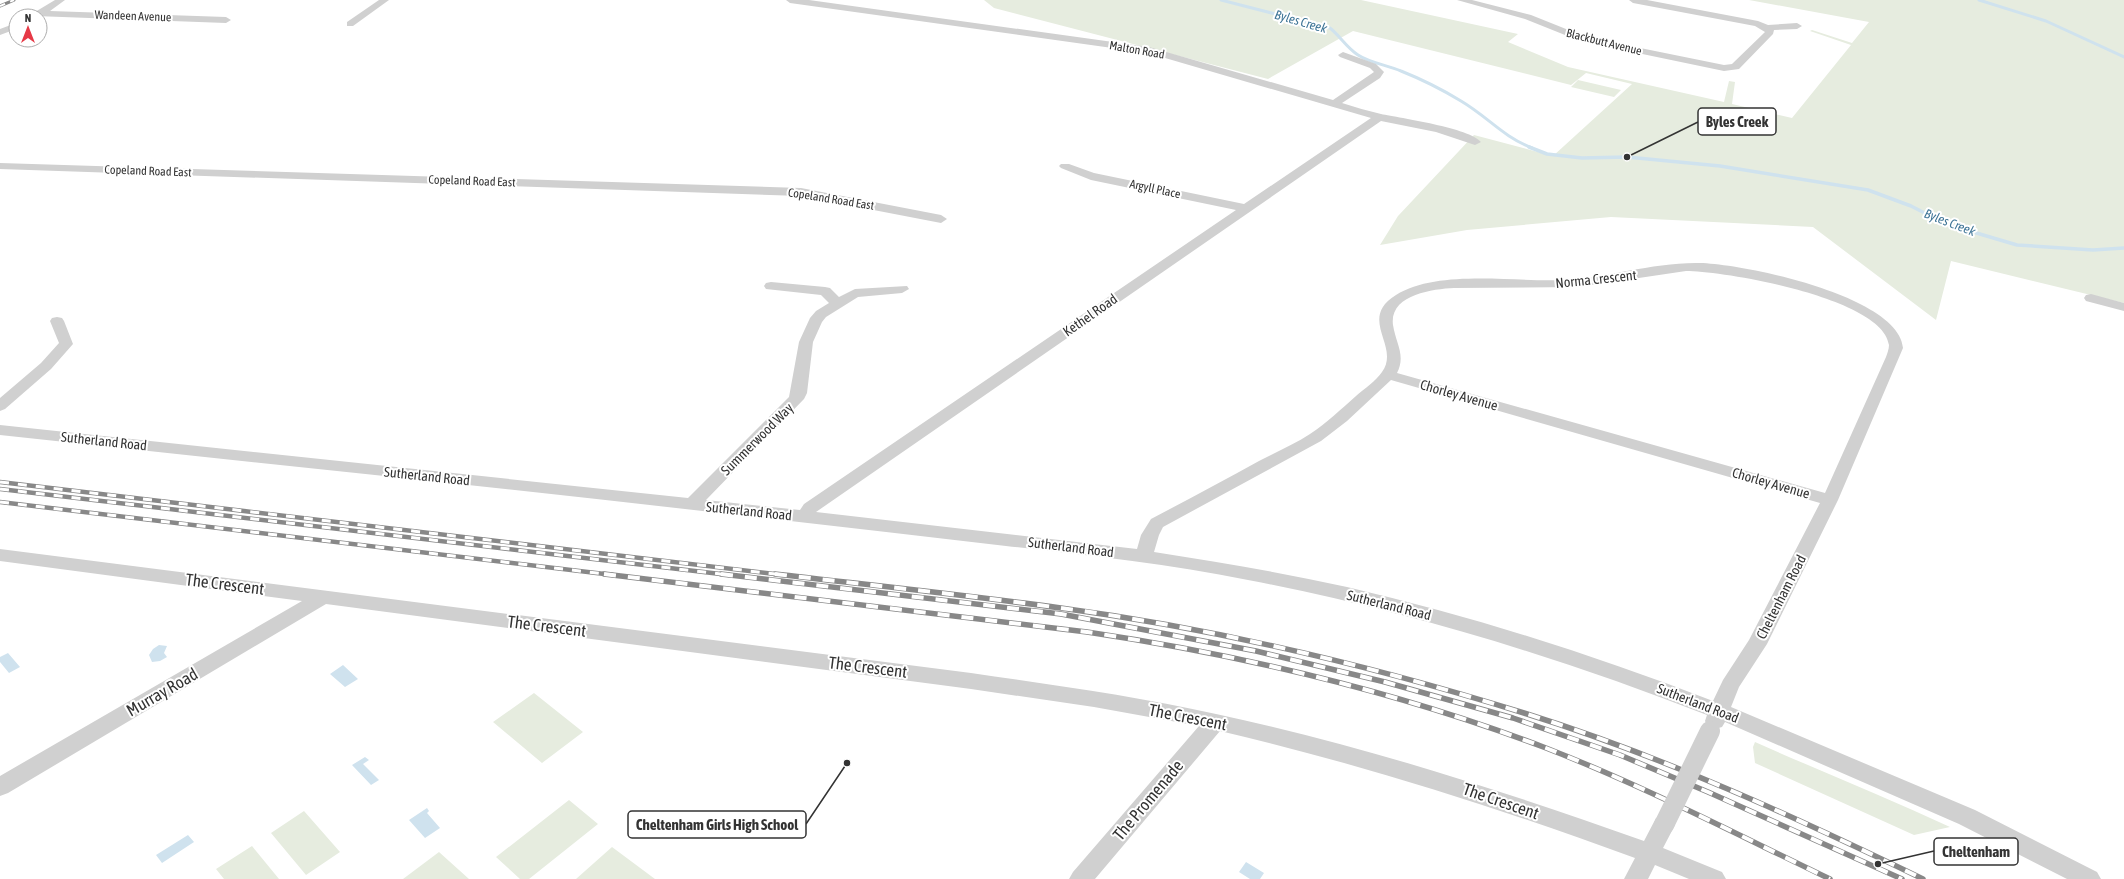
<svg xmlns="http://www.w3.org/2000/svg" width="2124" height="879" viewBox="0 0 2124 879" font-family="'Asap Condensed',sans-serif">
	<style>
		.green { fill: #e6ecdf }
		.water { fill: #cfe2ee }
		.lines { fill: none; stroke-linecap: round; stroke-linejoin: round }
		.stream-far1 { stroke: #cfe2ee; stroke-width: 3 }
		.stream { stroke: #cfe2ee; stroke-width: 3.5 }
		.minor { fill: #d0d0d0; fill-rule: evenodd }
		.rail-far2-casing { stroke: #888; stroke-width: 3 }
		.rail-far1-casing { stroke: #888; stroke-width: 4.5 }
		.rail-casing { stroke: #888; stroke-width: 5.5 }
		.rail-far2 { stroke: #fff; stroke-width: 2; stroke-dasharray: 5.5; stroke-linecap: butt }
		.rail-far1 { stroke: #fff; stroke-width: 3; stroke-dasharray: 9; stroke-linecap: butt }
		.rail { stroke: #fff; stroke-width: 4; stroke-dasharray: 12; stroke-linecap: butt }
		.minor-bridge { stroke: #d0d0d0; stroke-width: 20 }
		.labels { text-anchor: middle; stroke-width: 4; stroke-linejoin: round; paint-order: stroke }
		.far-street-label { font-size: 12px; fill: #333; stroke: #fff }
		.far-water-label { font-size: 13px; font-style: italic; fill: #3f7597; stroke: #fff }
		.street-label { font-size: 14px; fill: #333; stroke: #fff }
		.near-street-label { font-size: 17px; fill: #333; stroke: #fff }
		.leader { fill: none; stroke: #333; stroke-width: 1.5 }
		.callout-dot { fill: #333; stroke: #fff; stroke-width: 1.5 }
		.callout { fill: #fff; stroke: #333; stroke-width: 1.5 }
		.callout-label { font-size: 15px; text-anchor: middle; font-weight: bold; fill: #333 }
	</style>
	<rect width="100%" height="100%" fill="#fff"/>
	<path class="green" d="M 984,0 L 1361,0 L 1518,34 L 1508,42 L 1568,67 L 1724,102 L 1729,81 L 1735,82 L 1732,104 L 1792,118 L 1851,45 L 1810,31 L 1812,30 L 1852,43 L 1869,22 L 1749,0 L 2124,0 L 2124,303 L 1951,261 L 1936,320 L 1813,227 L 1611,217 L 1467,230 L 1380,245 L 1398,216 L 1474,135 L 1553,156 L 1632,84 L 1586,73 L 1571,85 L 1353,31 L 1268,79 L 994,8 Z
		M 1578,80 L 1621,90 L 1614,97 L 1571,87 Z
		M 534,693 L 583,732 L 542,763 L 493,722 Z
		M 1755,742 C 1820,771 1886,797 1950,827 L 1914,835 L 1755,763 L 1753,747 Z
		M 569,800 L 598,824 L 529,879 L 520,879 L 496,857 Z
		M 304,811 L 340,852 L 306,875 L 271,833 Z
		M 252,846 L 279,879 L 224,879 L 216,869 Z
		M 612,847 L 655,879 L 576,879 Z
		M 439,852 L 469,879 L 403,879 Z"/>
	<path class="water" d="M 159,645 L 167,646 L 164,653 L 167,657 L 160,661 L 152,662 L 149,655 L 153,649 Z
		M 8,653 L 20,667 L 9,673 L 0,662 L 0,657 Z
		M 343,665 L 358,679 L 345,687 L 330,674 Z
		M 365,757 L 369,760 L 363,764 L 379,780 L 371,785 L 352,765 Z
		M 427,808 L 429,811 L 427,813 L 440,828 L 425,838 L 409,820 Z
		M 188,835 L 194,842 L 162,863 L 156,855 Z
		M 1246,862 L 1264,873 L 1260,879 L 1250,879 L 1239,872 Z"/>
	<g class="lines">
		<path class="stream-far1" d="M 1221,0 L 1330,28 C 1341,37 1346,47 1358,55 C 1370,63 1387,65 1401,71 C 1421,79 1443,90 1461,101 C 1488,117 1502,136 1532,148
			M 1979,0 L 2046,21 L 2124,57"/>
		<path class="stream" d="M 1529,147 L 1547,154 L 1582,158 L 1627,157 L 1720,166 L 1868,190 L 1911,206 L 1946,224 L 2017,245 L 2093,250 L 2124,248"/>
		<path class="minor" d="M 55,0 L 65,0 L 50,11 L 226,17 L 231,20 L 226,23 L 35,16 L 35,12 Z
			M 379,0 L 389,0 L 353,26 L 347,26 L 347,22 Z
			M 786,0 L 809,0 L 1149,47 L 1333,100 L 1374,72 L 1370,68 L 1340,57 L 1338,55 L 1343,52 L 1376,64 L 1384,72 L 1380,78 L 1342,103 C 1355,107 1368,111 1381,114 C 1400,118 1470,128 1481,142 L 1475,145 L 1436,132 L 1381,121 L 816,512 L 1137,549 L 1141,535 L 1151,519 C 1187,500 1223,481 1259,461 C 1276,452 1295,444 1310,434 C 1327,423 1341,409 1356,396 C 1364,389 1376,381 1382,372 C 1401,346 1357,319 1396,295 C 1437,269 1514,282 1561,280 C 1608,278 1653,262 1700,263 C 1744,264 1899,296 1903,348 L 1838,500 L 1767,644 L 1739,687 L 1731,707 L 1975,810 L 2097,872 L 2101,879 L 2067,879 L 1959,824 L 1725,722 L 1722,727 L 1715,729 L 1708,727 L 1705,721 L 1707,715 C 1558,657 1405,610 1248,580 C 1168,564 1087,555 1006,546 C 899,533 792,521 685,509 C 457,483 228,460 0,435 L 0,425 L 688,498 L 789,397 L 799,342 L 810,318 L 816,311 L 829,303 L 821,295 L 766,289 L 764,286 L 766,283 L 771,282 L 825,287 L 830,288 L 839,297 L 855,289 L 907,286 L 909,289 L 902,293 L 858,297 L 826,317 L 822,322 L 813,342 L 807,393 L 804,399 L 706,500 L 800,510 L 804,504 L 1236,210 L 1091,180 L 1061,168 L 1059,166 L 1061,164 L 1069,164 L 1094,173 L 1244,204 L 1371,118 L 1148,53 L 790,3 ZM 1686,271 C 1725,271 1883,298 1889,345 C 1889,349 1887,354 1886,357 L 1825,493 L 1397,373 C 1406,355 1396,344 1393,325 C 1389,295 1432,289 1454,288 L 1578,287 ZM 1391,380 L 1820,503 L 1749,640 L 1723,680 L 1713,701 C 1594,655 1472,616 1347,587 C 1283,573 1219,562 1154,552 L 1159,535 L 1163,527 L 1321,441 L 1347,421 Z
			M 1457,0 L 1472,0 L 1531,15 L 1586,37 L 1724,65 L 1732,64 L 1765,32 L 1755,26 L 1633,3 L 1629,0 L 1647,0 L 1758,21 L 1768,25 L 1797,23 L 1802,26 L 1797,29 L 1774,30 L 1773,34 L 1739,69 L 1724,71 L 1580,41 L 1525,19 Z
			M 16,23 L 16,29 L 0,35 L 0,29 Z
			M 0,163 L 801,188 L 941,215 L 947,219 L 941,223 L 801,196 L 0,169 Z
			M 2091,294 L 2124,303 L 2124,311 L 2086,301 L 2084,298 L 2086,295 Z
			M 57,317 L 62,318 L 64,321 L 73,344 L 51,369 L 5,409 L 0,411 L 0,398 L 41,363 L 59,343 L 50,321 L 52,318 Z
			M 0,549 L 971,673 C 1053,685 1135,696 1216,714 C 1362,745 1503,791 1644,841 L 1656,818 L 1664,815 L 1672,818 L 1675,825 L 1663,848 L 1722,872 L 1726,879 L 1689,879 L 1655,865 L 1648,879 L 1624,879 L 1635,858 C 1499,808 1361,764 1220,731 L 1095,879 L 1069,879 L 1073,872 L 1199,726 L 1094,707 L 971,689 L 326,604 L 8,793 L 0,796 L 0,776 L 302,601 L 0,561 Z"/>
		<defs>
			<path id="rail-far2" d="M 0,6 L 14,0"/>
			<path id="rail-far1" d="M 0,482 L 783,575
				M 0,489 L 729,575
				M 0,502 L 613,575"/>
			<path id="rail" d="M 604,574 L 1087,632 C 1242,655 1399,692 1546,748 C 1644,786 1736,834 1830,879
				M 721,574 L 1061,614 L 1256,651 L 1385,682 L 1513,718 L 1620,755 L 1708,792 L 1902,879
				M 775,574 C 870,585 966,595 1061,608 C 1217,629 1373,666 1524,713 C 1662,756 1793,816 1923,879"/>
		</defs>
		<use href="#rail-far2" class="rail-far2-casing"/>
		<use href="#rail-far1" class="rail-far1-casing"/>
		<use href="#rail" class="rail-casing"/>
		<use href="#rail-far2" class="rail-far2"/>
		<use href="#rail-far1" class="rail-far1"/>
		<use href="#rail" class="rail"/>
		<path class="minor-bridge" d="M 1664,825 L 1710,731"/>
	</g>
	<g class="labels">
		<g class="far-street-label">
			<text transform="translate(133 16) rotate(2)" y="4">Wandeen Avenue</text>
			<text transform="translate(1604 42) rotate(14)" y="4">Blackbutt Avenue</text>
			<text transform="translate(1137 50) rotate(10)" y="4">Malton Road</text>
			<text transform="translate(148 171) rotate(2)" y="4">Copeland Road East</text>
			<text transform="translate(472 181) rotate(2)" y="4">Copeland Road East</text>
			<text transform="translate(1155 189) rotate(12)" y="4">Argyll Place</text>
			<text transform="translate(831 199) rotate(9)" y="4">Copeland Road East</text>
		</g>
		<g class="far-water-label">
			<text transform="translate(1301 21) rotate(16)" y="5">Byles Creek</text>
			<text transform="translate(1950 222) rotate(21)" y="5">Byles Creek</text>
		</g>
		<g class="street-label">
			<text transform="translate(1596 279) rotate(-6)" y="5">Norma Crescent</text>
			<text transform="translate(1090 315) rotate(-35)" y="5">Kethel Road</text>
			<text transform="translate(1459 395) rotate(16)" y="5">Chorley Avenue</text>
			<text transform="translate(757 439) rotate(-45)" y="5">Summerwood Way</text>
			<text transform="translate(104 441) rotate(6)" y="5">Sutherland Road</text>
			<text transform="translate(427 476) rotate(6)" y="5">Sutherland Road</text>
			<text transform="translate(1771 483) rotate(16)" y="5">Chorley Avenue</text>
			<text transform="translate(749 511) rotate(6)" y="5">Sutherland Road</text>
			<text transform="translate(1071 547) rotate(7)" y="5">Sutherland Road</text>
			<text transform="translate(1781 597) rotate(-63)" y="5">Cheltenham Road</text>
			<text transform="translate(1389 605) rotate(14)" y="5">Sutherland Road</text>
			<text transform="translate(1698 703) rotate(21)" y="5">Sutherland Road</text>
		</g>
		<g class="near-street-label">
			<text transform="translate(225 584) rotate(7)" y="6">The Crescent</text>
			<text transform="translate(547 626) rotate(7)" y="6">The Crescent</text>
			<text transform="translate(868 667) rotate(7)" y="6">The Crescent</text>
			<text transform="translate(162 692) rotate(-30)" y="6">Murray Road</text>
			<text transform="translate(1188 717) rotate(11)" y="6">The Crescent</text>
			<text transform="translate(1148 800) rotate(-50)" y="6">The Promenade</text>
			<text transform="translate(1501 801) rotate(19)" y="6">The Crescent</text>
		</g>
	</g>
	<path class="leader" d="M1627 157L1698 122M847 763L806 824M1878 864L1934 851"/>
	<g class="callout-dot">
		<circle cx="1627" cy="157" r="4"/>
		<circle cx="847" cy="763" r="4"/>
		<circle cx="1878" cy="864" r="4"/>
	</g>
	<g class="callout">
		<rect x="1698" y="108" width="78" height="27" rx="4"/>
		<rect x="628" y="811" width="178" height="27" rx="4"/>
		<rect x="1934" y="838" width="84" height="27" rx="4"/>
	</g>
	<g class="callout-label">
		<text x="1737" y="127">Byles Creek</text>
		<text x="717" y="830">Cheltenham Girls High School</text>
		<text x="1976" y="857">Cheltenham</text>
	</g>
	<g transform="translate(28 28)"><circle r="19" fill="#ffffff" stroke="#adadad"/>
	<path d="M0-3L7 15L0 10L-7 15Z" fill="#e63946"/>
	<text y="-6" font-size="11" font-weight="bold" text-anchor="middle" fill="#333333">N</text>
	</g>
</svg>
